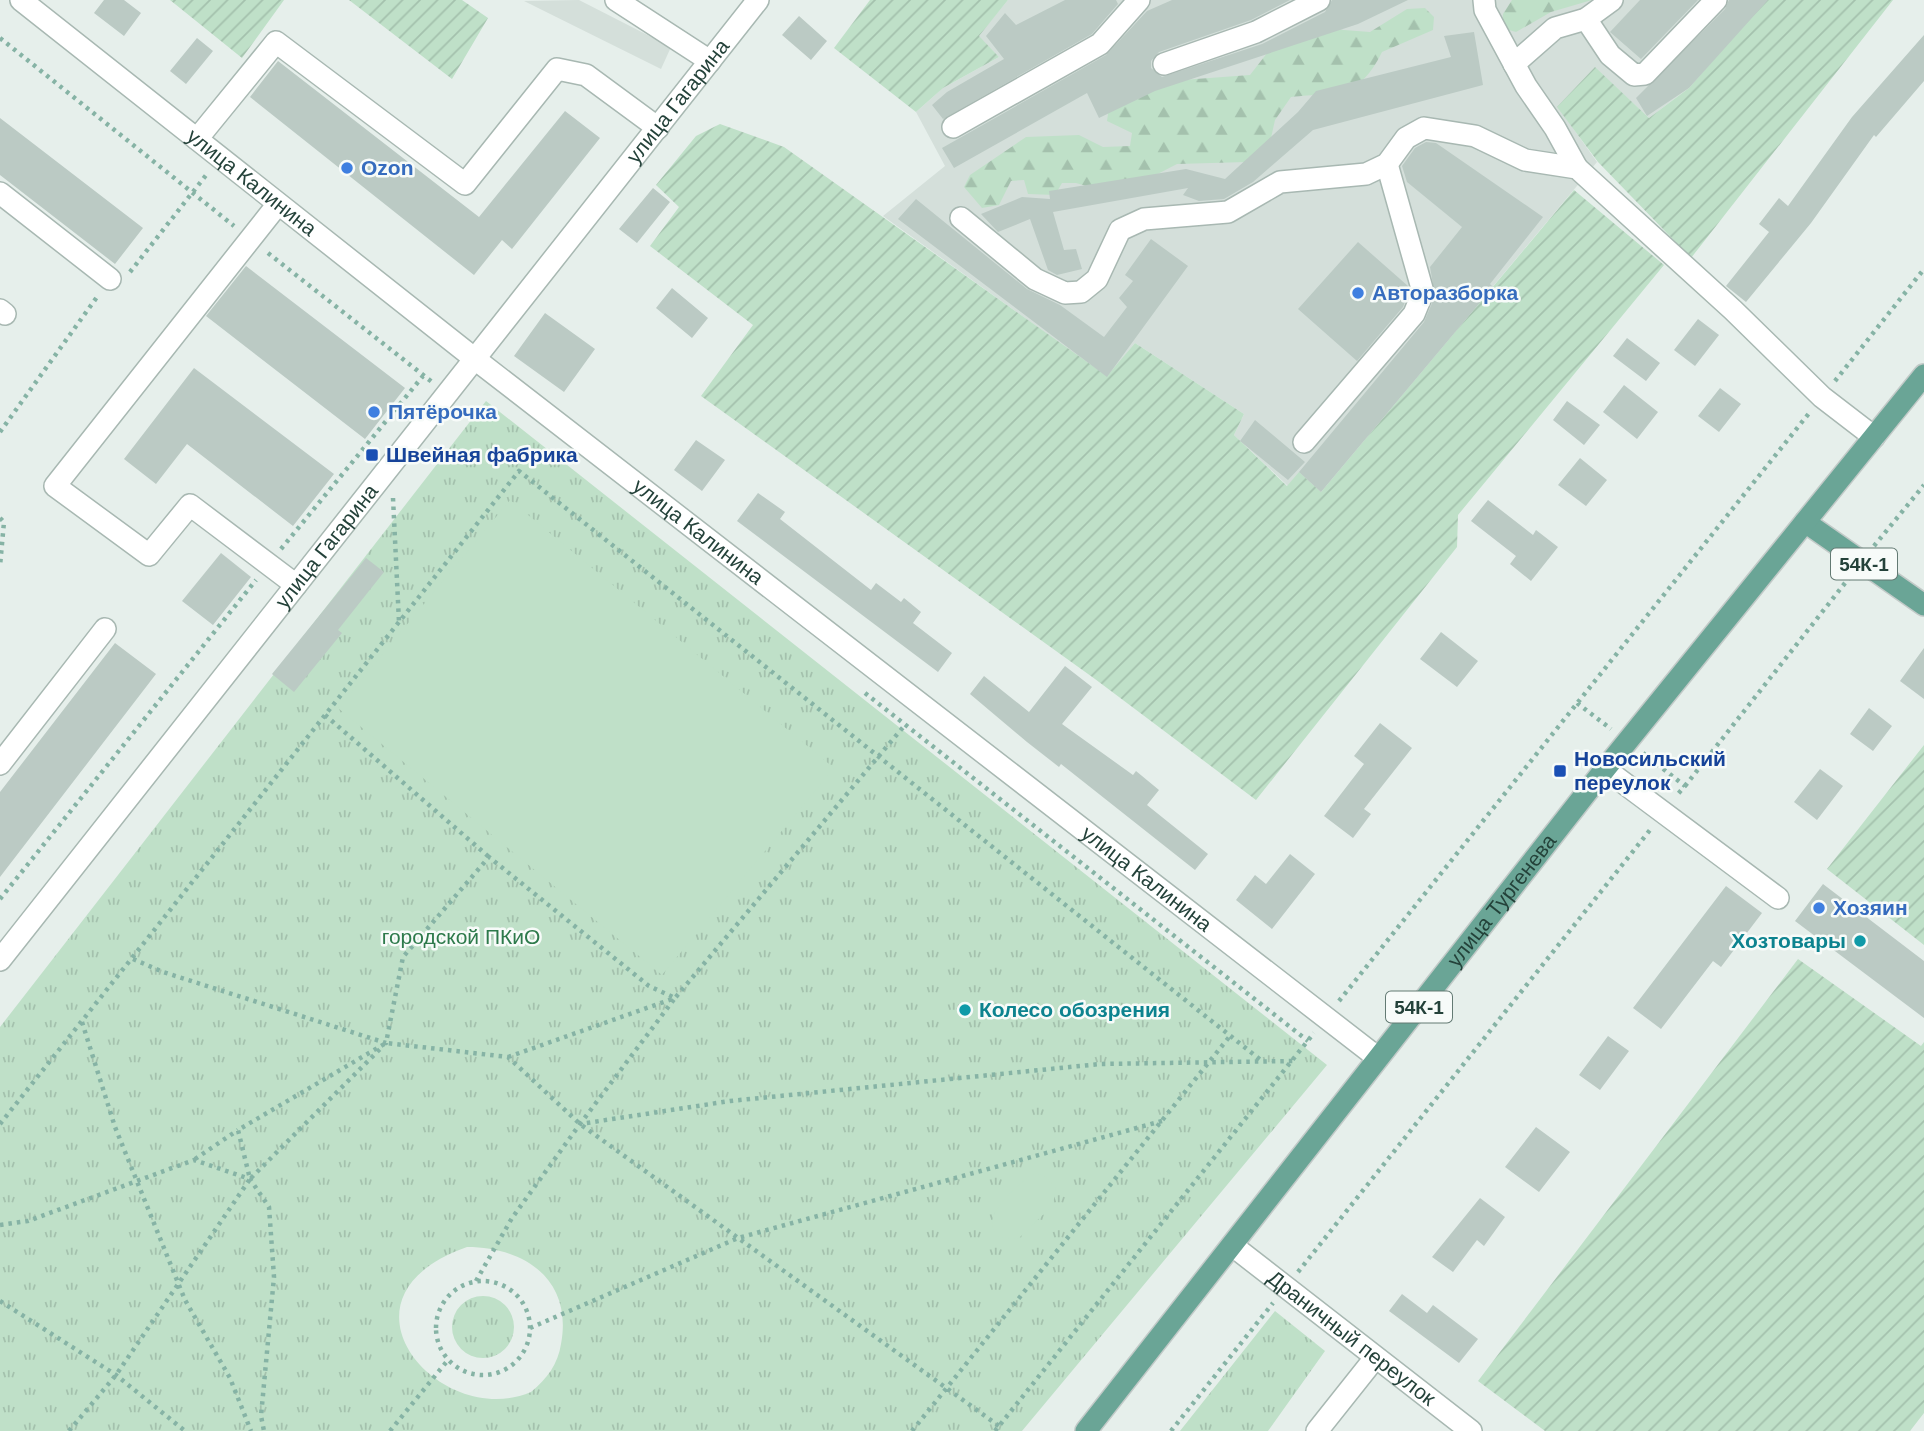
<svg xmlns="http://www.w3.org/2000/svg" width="1924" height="1431" viewBox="0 0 1924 1431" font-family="Arial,sans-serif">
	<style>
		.built { fill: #d4dfda }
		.grass { fill: url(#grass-tufts); fill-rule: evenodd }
		.forest { fill: url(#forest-firs) }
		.garden { fill: url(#garden-furrows) }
		.pitch { fill: #bfe0c8 }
		.building { fill: #bbcac4 }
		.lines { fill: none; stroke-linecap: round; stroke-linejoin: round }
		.minor-casing { stroke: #a8b8b2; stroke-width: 24 }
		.major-casing { stroke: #c2cac8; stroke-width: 24 }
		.path { stroke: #86b3a5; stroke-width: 4.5; stroke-dasharray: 3.5 5; stroke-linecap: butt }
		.minor { stroke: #fff; stroke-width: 21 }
		.major { stroke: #6aa596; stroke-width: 21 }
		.shop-dot { fill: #3f7fe0; stroke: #f7fbf9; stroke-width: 2.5 }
		.transit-dot { fill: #1a4fb4; stroke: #f7fbf9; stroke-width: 2.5 }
		.culture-dot { fill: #0f9aa8; stroke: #f7fbf9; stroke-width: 2.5 }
		.labels { text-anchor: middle; stroke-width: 5; stroke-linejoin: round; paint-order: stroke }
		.shield { fill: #f7fbf9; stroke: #637a73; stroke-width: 2 }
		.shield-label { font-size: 19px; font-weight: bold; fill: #24423a }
		.street-label { font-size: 21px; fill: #24423a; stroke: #f7fbf9 }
		.shop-label { font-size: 21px; font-weight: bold; fill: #366cbe; stroke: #f7fbf9; text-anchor: start }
		.transit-label { font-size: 21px; font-weight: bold; fill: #164399; stroke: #f7fbf9; text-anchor: start }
		.park-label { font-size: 21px; fill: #2d7a4b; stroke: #f7fbf9 }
		.culture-label { font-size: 21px; font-weight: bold; fill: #0d838f; stroke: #f7fbf9; text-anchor: end }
	</style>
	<defs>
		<pattern id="grass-tufts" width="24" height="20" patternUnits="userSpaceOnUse" patternTransform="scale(1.75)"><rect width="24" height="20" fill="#bfe0c8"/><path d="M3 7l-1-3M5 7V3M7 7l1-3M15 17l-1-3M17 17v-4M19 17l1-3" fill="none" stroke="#a4c1ad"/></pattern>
		<pattern id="forest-firs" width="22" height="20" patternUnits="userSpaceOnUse" patternTransform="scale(1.75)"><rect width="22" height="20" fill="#bfe0c8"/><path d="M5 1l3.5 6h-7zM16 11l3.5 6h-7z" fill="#a4c1ad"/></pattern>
		<pattern id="garden-furrows" width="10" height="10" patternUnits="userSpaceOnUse" patternTransform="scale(1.75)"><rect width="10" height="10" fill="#bfe0c8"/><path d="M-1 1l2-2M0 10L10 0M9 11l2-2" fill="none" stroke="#a4c1ad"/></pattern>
	</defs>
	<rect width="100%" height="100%" fill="#e6efeb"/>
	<path class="built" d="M 579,0 L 671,47 L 661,69 L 524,1 Z
		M 1008,0 L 1765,0 L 1689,88 L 1649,118 L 1595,68 L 1558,107 L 1597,162 L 1321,492 L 1288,486 L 1234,435 L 1244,414 L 1135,343 L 1107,377 L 883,216 L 945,166 L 916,112 L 943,88 L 999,57 L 978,36 Z"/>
	<path class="grass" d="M 486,401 L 1327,1065 L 1022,1431 L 0,1431 L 0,1027 ZM 467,1247 C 525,1247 573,1280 561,1344 C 558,1364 547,1379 531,1392 C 441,1431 322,1298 467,1247 Z
		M452 1327a31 31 0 1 1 62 0a31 31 0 1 1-62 0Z
		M 1275,1311 L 1325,1351 L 1268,1431 L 1180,1431 Z"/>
	<path class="forest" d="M 1512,0 L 1592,0 L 1551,12 L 1516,32 L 1502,28 L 1503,14 Z
		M 1425,8 L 1434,17 L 1433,30 L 1382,52 C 1359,99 1337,92 1291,97 L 1275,120 L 1269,147 L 1247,162 L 1177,164 L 1117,195 L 1076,183 L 1062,183 L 1055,195 L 1028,194 L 1024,180 L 1011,181 L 999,205 L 982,208 L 964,187 L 970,175 L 1026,137 L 1079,135 L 1103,147 L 1130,146 L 1132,133 L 1107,121 L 1109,107 L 1155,82 L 1250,75 L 1275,43 L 1331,29 L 1370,32 L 1407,9 Z"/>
	<path class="garden" d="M 170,0 L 284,0 L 242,58 Z
		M 349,0 L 462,0 L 488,18 L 452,79 Z
		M 870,0 L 1008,0 L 979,36 L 999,57 L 943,88 L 916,112 L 834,48 Z
		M 1765,0 L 1893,0 L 1691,258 L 1598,162 L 1557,107 L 1595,67 L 1649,118 L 1689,88 Z
		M 720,124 L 784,147 L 1107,376 L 1135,343 L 1244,414 L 1234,435 L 1287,486 L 1299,472 L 1321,492 L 1574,190 L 1664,265 L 1458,515 L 1457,547 L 1256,800 L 1095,679 L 701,396 L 753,325 L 650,246 L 679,207 L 656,185 L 696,136 Z
		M 1924,745 L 1924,945 L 1827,869 Z
		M 1798,959 L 1921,1046 L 1924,1042 L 1924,1413 L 1910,1431 L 1545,1431 L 1478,1381 Z"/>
	<path class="pitch" d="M 510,500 L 834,768 L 662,975 L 338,708 Z
		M 1042,1174 L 1056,1187 L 1053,1205 L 1018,1239 L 999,1237 C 977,1216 1015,1190 1030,1175 Z"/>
	<path class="building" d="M 104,0 L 124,0 L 141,13 L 124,36 L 94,13 Z
		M 1065,0 L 1116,0 L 1118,4 L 1092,34 L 943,119 L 932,105 L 947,92 L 1004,59 L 986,36 L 1005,13 L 1016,25 Z
		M 1172,0 L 1290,0 L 1251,20 L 1159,52 L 1151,61 L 1151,68 L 1162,77 L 1262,44 L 1325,12 L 1332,0 L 1408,0 L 1358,24 L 1155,91 L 1099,118 L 1087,93 L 954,168 L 942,148 L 1106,55 L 1147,11 Z
		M 1640,0 L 1698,0 L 1641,59 L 1610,32 Z
		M 1729,0 L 1768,0 L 1689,88 L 1647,116 L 1636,98 L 1725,9 Z
		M 799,16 L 827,41 L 811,60 L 782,35 Z
		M 1474,32 L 1483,85 L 1313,130 L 1253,182 L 1224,199 L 1199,201 L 1183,195 L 1188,188 L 1053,212 L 1064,250 L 1076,249 L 1082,269 L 1057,275 L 1048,270 L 1030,219 L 998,232 L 981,214 L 1022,197 L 1050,199 L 1049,191 L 1186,169 L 1225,179 L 1298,112 L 1316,91 L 1451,57 L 1444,36 Z
		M 1924,35 L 1924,81 L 1876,137 L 1874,135 L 1811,223 L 1746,302 L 1726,286 L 1769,232 L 1759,224 L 1779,198 L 1788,206 L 1852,117 Z
		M 197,38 L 213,51 L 186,84 L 170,71 Z
		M 278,61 L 479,217 L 565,111 L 600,138 L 512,249 L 502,240 L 474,275 L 250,97 Z
		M 0,118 L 143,228 L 115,264 L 0,175 Z
		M 1426,142 L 1436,143 L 1543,217 L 1490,284 L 1493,287 L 1321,492 L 1299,472 L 1424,322 L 1435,296 L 1430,267 L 1462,227 L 1407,182 L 1402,166 L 1415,148 Z
		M 653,188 L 670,202 L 637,243 L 619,229 Z
		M 916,199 L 1027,289 L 1060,305 L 1104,337 L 1127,307 L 1119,298 L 1133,281 L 1125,275 L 1151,239 L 1188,266 L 1107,377 L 898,219 Z
		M 1358,242 L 1408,286 L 1409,291 L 1403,307 L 1357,361 L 1298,309 Z
		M 246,266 L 405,388 L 365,439 L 206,316 Z
		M 672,288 L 708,318 L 692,338 L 656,308 Z
		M 545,313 L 595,349 L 564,392 L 514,356 Z
		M 1698,319 L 1719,335 L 1695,366 L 1674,350 Z
		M 1627,338 L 1660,363 L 1646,381 L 1613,356 Z
		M 194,368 L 334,474 L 293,526 L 187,444 L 156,484 L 124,459 Z
		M 1624,385 L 1658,412 L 1637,439 L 1603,412 Z
		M 1720,388 L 1741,404 L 1719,432 L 1698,416 Z
		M 1567,401 L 1600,425 L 1584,445 L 1553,420 Z
		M 1255,420 L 1305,462 L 1288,480 L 1240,441 Z
		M 696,440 L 725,460 L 702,491 L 674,470 Z
		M 1580,458 L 1607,480 L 1586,506 L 1558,485 Z
		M 758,493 L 785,512 L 780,519 L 871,590 L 876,583 L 901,602 L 904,598 L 921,612 L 913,623 L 952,653 L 938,672 L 737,521 Z
		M 1488,500 L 1533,535 L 1536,530 L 1558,547 L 1531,581 L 1510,564 L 1516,556 L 1471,521 Z
		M 221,553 L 251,577 L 213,625 L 182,601 Z
		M 366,558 L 384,572 L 338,630 L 342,633 L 294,692 L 272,674 Z
		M 1441,632 L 1478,661 L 1457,687 L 1420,659 Z
		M 115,643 L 156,674 L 0,877 L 0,792 Z
		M 1924,648 L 1924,699 L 1900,681 Z
		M 1065,666 L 1092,687 L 1062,724 L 1133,775 L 1136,771 L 1159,790 L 1147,805 L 1208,854 L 1195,870 L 1061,764 L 1059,767 L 1027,742 L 970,694 L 984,676 L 1029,712 Z
		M 1869,708 L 1892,726 L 1873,751 L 1850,734 Z
		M 1380,723 L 1412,748 L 1364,809 L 1371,814 L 1353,838 L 1324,816 L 1364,764 L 1354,756 Z
		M 1820,769 L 1843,786 L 1817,820 L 1794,802 Z
		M 1290,854 L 1315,874 L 1272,929 L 1236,900 L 1255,875 L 1266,884 Z
		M 1823,884 L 1924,961 L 1924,1018 L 1795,921 Z
		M 1726,886 L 1762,913 L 1721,967 L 1713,961 L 1661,1029 L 1633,1008 Z
		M 1608,1036 L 1629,1051 L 1600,1090 L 1579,1075 Z
		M 1536,1127 L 1570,1152 L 1539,1192 L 1505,1167 Z
		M 1480,1198 L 1505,1217 L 1484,1246 L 1477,1240 L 1453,1272 L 1432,1257 Z
		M 1402,1294 L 1427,1313 L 1433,1305 L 1478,1339 L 1459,1363 L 1389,1311 Z"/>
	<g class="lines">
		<defs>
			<g id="minor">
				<path id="s1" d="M 21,0 L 475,359 L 1378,1058"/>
				<path d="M 616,0 L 710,61"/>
				<path d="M 1484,0 L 1485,10 L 1526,86 L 1555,128 L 1577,168"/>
				<path d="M 1586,19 L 1610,55 L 1634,75 L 1645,74 L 1716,0"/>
				<path d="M 1164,64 L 1256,32 L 1319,0"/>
				<path d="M 1514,64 L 1555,28 L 1586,19 L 1612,0"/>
				<path d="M 953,127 L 1100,44 L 1139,0"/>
				<path d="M 197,139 L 276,42 L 465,184 L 557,69 L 586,75 L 658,128"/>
				<path d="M 0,193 L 110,279"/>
				<path d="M 278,204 L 55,486 L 149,555 L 190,505 L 296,585"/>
				<path d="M 961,218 L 1035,279 L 1065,293 L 1081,292 L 1097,279 L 1120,230 L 1144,219 L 1228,212 L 1280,182 L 1366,174 L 1387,164 L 1406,138 L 1424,128 L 1475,136 L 1525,160 L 1577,168 L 1733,310 L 1822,397 L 1874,437"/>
				<path d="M 0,310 L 5,314"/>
				<path d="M 1304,442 L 1414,314 L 1423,292 L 1387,164"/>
				<path d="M 0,764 L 105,629"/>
				<path d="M 1605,769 L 1778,898"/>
				<path id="s2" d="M 0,960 L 758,0"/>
				<path id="s3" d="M 1233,1246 L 1471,1431"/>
				<path d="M 1317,1431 L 1375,1358"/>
			</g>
			<g id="major">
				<path d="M 1805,522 L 1924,605"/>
				<path id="s4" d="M 1086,1431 L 1605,769 L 1924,375"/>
			</g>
		</defs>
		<use href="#minor" class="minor-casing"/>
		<use href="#major" class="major-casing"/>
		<path class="path" d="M 0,38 L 234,226
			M 268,253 L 432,382
			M 130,272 L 207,174
			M 1835,381 L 1924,269
			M 0,432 L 97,297
			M 393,498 L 399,622
			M 0,518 L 4,522 L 0,566
			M 1874,546 L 1924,485
			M 281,549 L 423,376
			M 865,693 L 1308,1041
			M 1577,703 L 1611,729
			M 325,715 L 489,857
			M 1643,753 L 1685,786 L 1677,795
			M 1685,786 L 1849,578
			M 0,899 L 256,580
			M 133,959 L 163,972 L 386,1043 L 403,957 L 489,857 L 649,986 L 675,998 L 580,1124
			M 1339,1001 L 1810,412
			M 82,1022 L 115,1127 L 185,1300 L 230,1378 L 251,1431
			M 508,1057 L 675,998 L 905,725
			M 0,1124 L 519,471 L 1262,1061
			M 195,1159 L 238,1130
			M 251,1178 L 380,1049
			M 0,1225 L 28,1221 L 194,1160 L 250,1179 L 269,1207 L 274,1277 L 261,1416 L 264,1431
			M 1298,1272 L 1650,830
			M 476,1281 L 512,1218 L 580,1124 L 730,1101 L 1100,1064 L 1293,1061
			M436 1328a47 47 0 1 1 94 0a47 47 0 1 1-94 0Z
			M 0,1301 L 116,1375 L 185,1431
			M 530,1328 L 738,1238 L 1162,1121
			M 69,1431 L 116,1375 L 250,1179 L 238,1130 L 386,1043 L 508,1057 L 580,1124 L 999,1426
			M 390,1431 L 448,1360
			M 912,1431 L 1230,1036
			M 995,1431 L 1314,1033
			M 1171,1431 L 1273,1303"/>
		<use href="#minor" class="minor"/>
		<use href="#major" class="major"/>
	</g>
	<g class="shop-dot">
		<circle cx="347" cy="168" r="7"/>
		<circle cx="1358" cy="293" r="7"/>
		<circle cx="374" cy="412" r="7"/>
		<circle cx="1819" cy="908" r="7"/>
	</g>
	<g class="transit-dot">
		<rect x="365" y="448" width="14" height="14" rx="3.5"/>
		<rect x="1553" y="764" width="14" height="14" rx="3.5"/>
	</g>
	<g class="culture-dot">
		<circle cx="1860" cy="941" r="7"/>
		<circle cx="965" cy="1010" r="7"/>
	</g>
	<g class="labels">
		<g class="shield">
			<rect x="1831" y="548.5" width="66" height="31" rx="5"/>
			<rect x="1386" y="991.5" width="66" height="31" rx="5"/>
		</g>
		<g class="shield-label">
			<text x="1864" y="571">54К-1</text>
			<text x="1419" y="1014">54К-1</text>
		</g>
		<g class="street-label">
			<text dy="7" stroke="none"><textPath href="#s2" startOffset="1094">улица Гагарина</textPath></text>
			<text dy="7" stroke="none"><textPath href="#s1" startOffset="294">улица Калинина</textPath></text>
			<text dy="7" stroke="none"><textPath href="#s1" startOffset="861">улица Калинина</textPath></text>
			<text dy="7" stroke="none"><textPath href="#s2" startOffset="527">улица Гагарина</textPath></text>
			<text dy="7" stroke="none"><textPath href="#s1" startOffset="1428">улица Калинина</textPath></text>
			<text dy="7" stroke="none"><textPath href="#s4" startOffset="674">улица Тургенева</textPath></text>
			<text dy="7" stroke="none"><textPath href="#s3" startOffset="150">Драничный переулок</textPath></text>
		</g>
		<g class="shop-label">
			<text x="361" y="175">Ozon</text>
			<text x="1372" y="300">Авторазборка</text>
			<text x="388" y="419">Пятёрочка</text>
			<text x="1833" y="915">Хозяин</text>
		</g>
		<g class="transit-label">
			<text x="386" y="462">Швейная фабрика</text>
			<text x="1574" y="766">Новосильский<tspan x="1574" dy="24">переулок</tspan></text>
		</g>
		<g class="park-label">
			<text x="461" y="944">городской ПКиО</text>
		</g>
		<g class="culture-label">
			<text x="1846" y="948">Хозтовары</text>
			<text x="979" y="1017" text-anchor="start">Колесо обозрения</text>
		</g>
	</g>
</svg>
